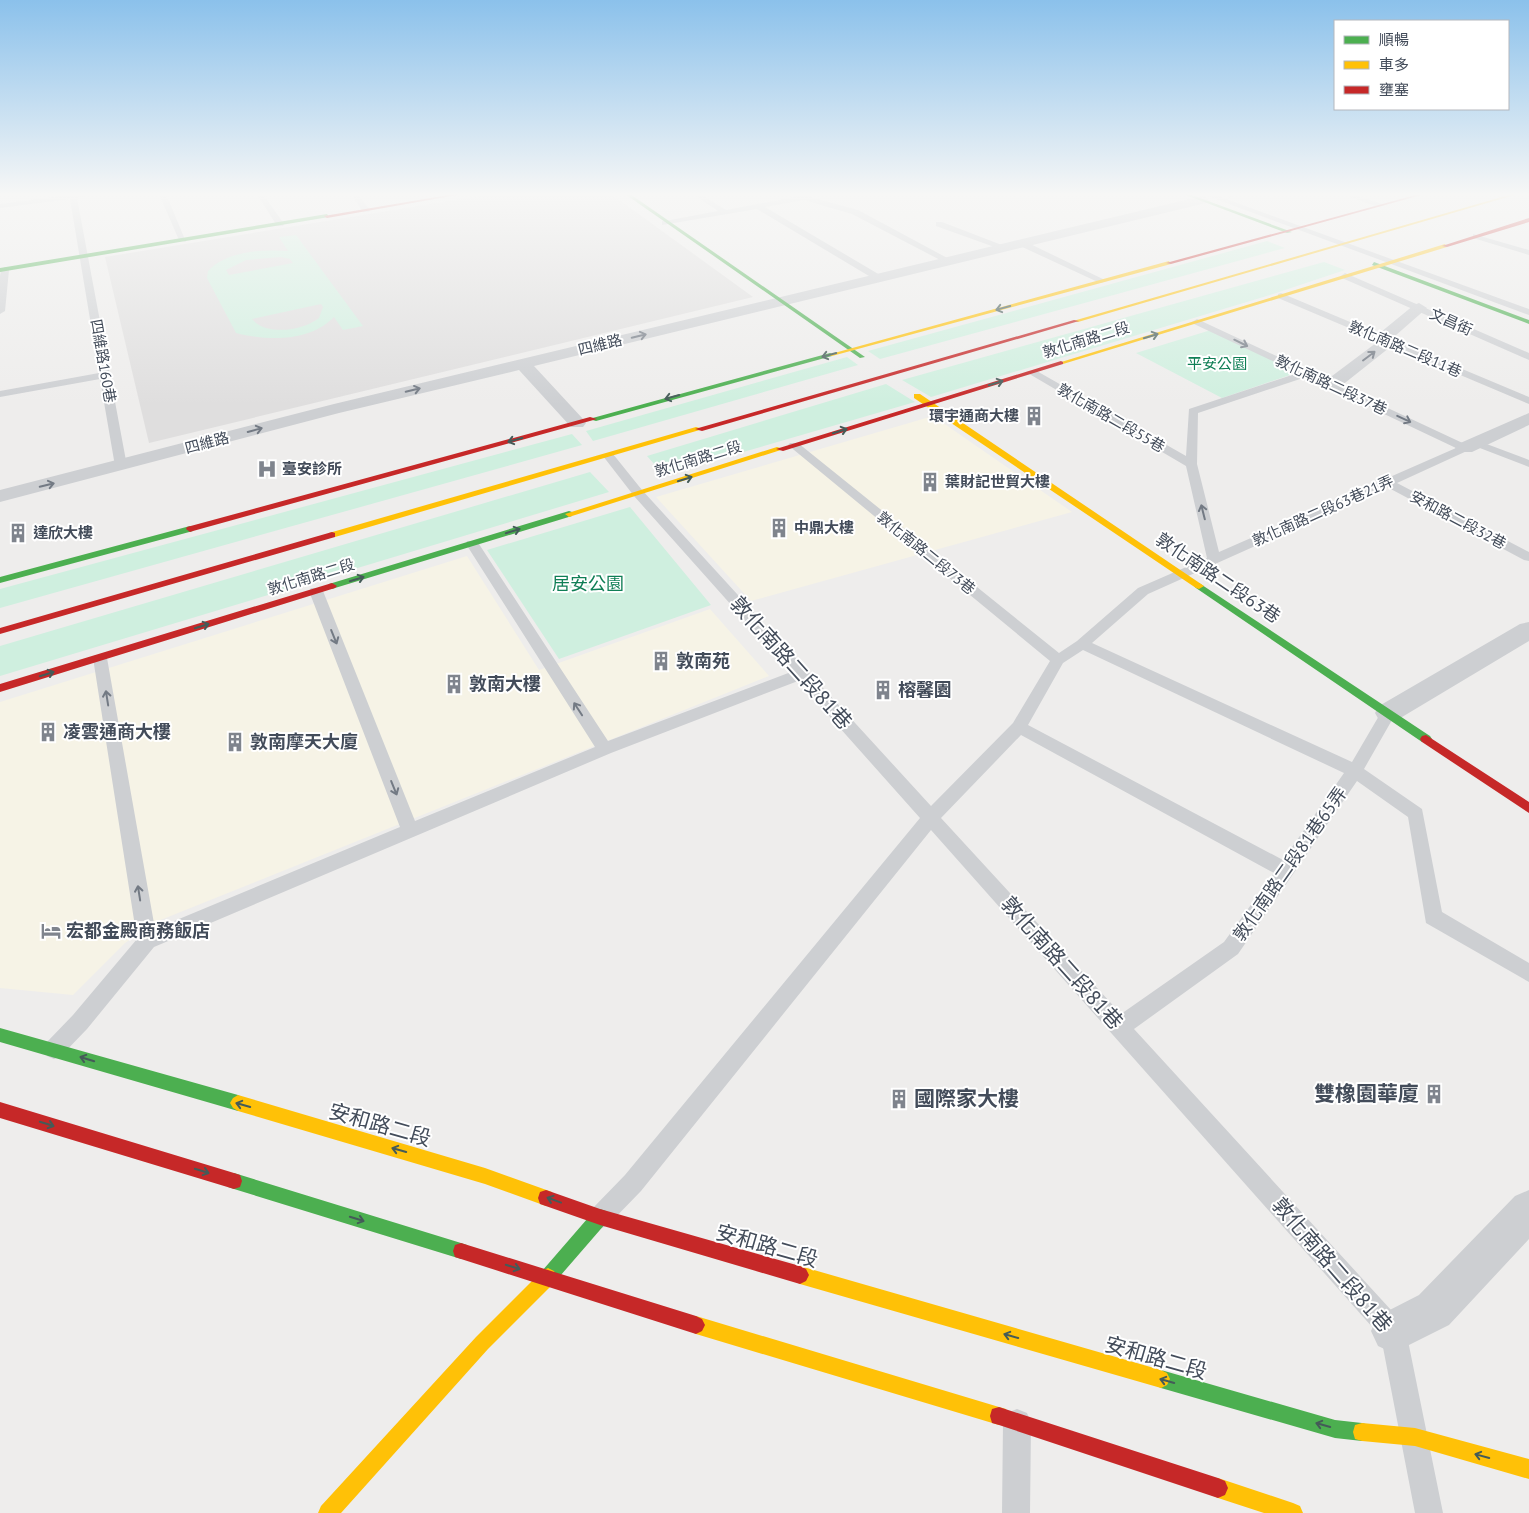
<svg xmlns="http://www.w3.org/2000/svg" width="1529" height="1513" viewBox="0 0 1529 1513" font-family="'PT Sans','Noto Sans TC',sans-serif">
	<style>
		.commercial { fill: #f6f3e6 }
		.education { fill: #dfdede }
		.green { fill: #cfefdf; fill-rule: evenodd }
		.lines { fill: none; stroke-linecap: round; stroke-linejoin: round }
		.lane { fill: #cdcfd2; fill-rule: evenodd }
		.street { fill: #cdcfd2; fill-rule: evenodd }
		.fast { fill: #4caf50; fill-rule: evenodd }
		.slow { fill: #ffc107; fill-rule: evenodd }
		.jam { fill: #c62828; fill-rule: evenodd }
		.oneway { stroke: #445b58 }
		.oneway2 { stroke: #737a84 }
		.labels { text-anchor: middle; stroke-width: 4; stroke-linejoin: round; paint-order: stroke }
		.far-street-label { font-size: 15px; fill: #434c5a; stroke: #fff }
		.far-park-label { font-size: 15px; fill: #107f56; stroke: #fff }
		.far-poi-label { font-size: 15px; font-weight: bold; fill: #434c5a; stroke: #fff; text-anchor: start }
		.street-label { font-size: 18px; fill: #434c5a; stroke: #fff }
		.park-label { font-size: 18px; fill: #107f56; stroke: #fff }
		.poi-label { font-size: 18px; font-weight: bold; fill: #434c5a; stroke: #fff; text-anchor: start }
		.near-street-label { font-size: 21px; fill: #434c5a; stroke: #fff }
		.near-poi-label { font-size: 21px; font-weight: bold; fill: #434c5a; stroke: #fff; text-anchor: end }
	</style>
	<rect width="100%" height="100%" fill="#eeedec"/>
	<path class="commercial" d="M 933,416 L 1072,512 L 751,601 L 656,497 Z
		M 467,556 L 539,670 L 710,609 L 769,676 L 158,921 L 125,943 L 73,995 L 0,988 L 0,702 Z"/>
	<path class="education" d="M 492,194 L 611,194 L 753,297 L 149,443 L 105,257 Z"/>
	<path class="green" d="M 296,235 L 363,326 L 343,330 L 334,317 C 310,342 268,341 236,333 L 207,278 L 208,271 C 227,251 261,249 288,251 L 279,237 ZM 281,257 L 290,259 L 293,263 L 229,275 L 226,270 L 246,260 ZM 321,304 L 323,307 L 319,318 C 303,331 266,336 252,319 Z
		M 1267,241 L 1285,248 L 880,359 L 868,351 Z
		M 1324,262 L 1345,270 L 1270,295 L 931,397 L 902,380 Z
		M 1211,330 L 1299,372 L 1222,398 L 1136,353 Z
		M 847,357 L 858,365 L 593,441 L 586,431 Z
		M 886,384 L 915,402 L 664,475 L 647,456 Z
		M 572,434 L 582,445 L 0,608 L 0,589 Z
		M 590,472 L 609,492 L 0,676 L 0,646 Z
		M 630,507 L 711,605 L 559,659 L 487,550 Z"/>
	<g class="lines">
		<path class="lane" d="M 75,194 L 92,194 L 77,198 L 127,466 L 121,469 L 115,466 L 100,379 L 0,397 L 0,391 L 99,373 L 70,199 L 0,208 L 0,204 Z
			M 159,194 L 166,194 L 186,242 L 179,240 Z
			M 257,194 L 263,194 L 284,224 L 283,226 L 277,226 Z
			M 351,194 L 357,194 L 370,210 L 369,212 L 363,212 Z
			M 693,194 L 700,194 L 726,210 L 795,197 L 788,194 L 799,194 L 858,210 L 951,260 L 944,262 L 852,214 L 804,200 L 765,207 L 880,275 L 880,279 L 874,279 L 757,209 L 662,225 L 662,221 L 665,221 L 718,211 Z
			M 1202,194 L 1212,194 L 1529,309 L 1529,315 Z
			M 1342,194 L 1352,194 L 1385,205 L 1378,207 Z
			M 936,222 L 942,222 L 1007,247 L 1000,249 L 936,226 Z
			M 1473,234 L 1529,250 L 1529,255 L 1473,238 Z
			M 1018,241 L 1024,241 L 1107,281 L 1100,283 L 1018,245 Z
			M 5,267 L 9,270 L 5,311 L 0,314 L 0,276 L 1,270 Z
			M 1345,273 L 1529,353 L 1529,360 L 1342,278 L 1341,276 Z
			M 1281,293 L 1529,397 L 1529,404 L 1278,298 L 1278,294 Z
			M 1197,319 L 1469,446 L 1469,450 L 1397,483 L 1529,552 L 1529,561 L 1524,560 L 1387,487 L 1148,594 L 1092,643 L 1352,762 L 1383,709 L 1393,709 L 1396,713 L 1364,769 L 1422,809 L 1442,912 L 1529,963 L 1529,982 L 1426,923 L 1408,817 L 1357,781 L 1238,954 L 1134,1029 L 1402,1322 L 1406,1331 L 1443,1513 L 1415,1513 L 1381,1337 L 931,830 L 641,1191 L 608,1225 L 600,1229 L 592,1225 L 588,1217 L 592,1209 L 625,1175 L 920,818 L 798,681 L 611,753 L 154,947 L 87,1029 L 61,1056 L 54,1059 L 47,1056 L 44,1049 L 47,1042 L 73,1015 L 137,939 L 93,658 L 95,655 L 105,655 L 107,658 L 155,929 L 400,827 L 309,591 L 311,588 L 321,588 L 323,591 L 415,821 L 595,747 L 466,544 L 467,541 L 477,541 L 608,741 L 791,672 L 634,496 L 603,456 L 609,453 L 613,454 L 642,490 L 931,806 L 1013,723 L 1050,661 L 788,445 L 790,443 L 798,443 L 1059,653 L 1077,641 L 1138,588 L 1207,558 L 1186,466 L 1026,372 L 1035,370 L 1186,456 L 1189,409 L 1298,373 L 1194,324 L 1192,322 ZM 1306,377 L 1456,448 L 1219,552 L 1197,464 L 1198,413 ZM 1083,650 L 1344,773 L 1283,860 L 1028,725 L 1063,663 ZM 1021,735 L 1274,873 L 1224,942 L 1121,1014 L 941,818 Z
			M 1476,440 L 1529,460 L 1529,467 L 1472,445 L 1470,443 Z
			M 1017,1409 L 1027,1413 L 1031,1423 L 1030,1513 L 1002,1513 L 1003,1423 L 1007,1413 Z"/>
		<path class="street" d="M 1222,194 L 1236,194 L 1230,198 Z
			M 1202,196 L 1206,197 L 1208,200 L 1206,203 L 534,366 L 583,419 L 586,423 L 583,427 L 571,427 L 519,370 L 339,413 L 0,502 L 0,490 L 334,404 Z
			M 1419,303 L 1427,308 L 1395,336 L 1394,344 L 1336,390 L 1324,390 L 1321,386 L 1324,382 L 1380,340 L 1381,332 L 1414,305 Z
			M 1529,413 L 1529,425 L 1472,452 L 1458,452 L 1455,448 L 1458,444 Z
			M 1529,622 L 1529,641 L 1397,720 L 1388,722 L 1379,720 L 1375,713 L 1379,706 L 1520,624 Z
			M 1529,1190 L 1529,1239 L 1449,1325 L 1393,1353 L 1378,1346 L 1371,1331 L 1378,1316 L 1419,1295 L 1515,1196 Z"/>
		<path class="fast" d="M 625,194 L 630,194 L 865,357 L 860,358 Z
			M 1183,194 L 1189,194 L 1292,232 L 1287,233 Z
			M 327,214 L 329,217 L 0,272 L 0,268 Z
			M 1374,262 L 1529,320 L 1529,324 L 1372,265 Z
			M 830,353 L 832,354 L 832,356 L 596,421 L 589,419 Z
			M 569,511 L 572,512 L 572,516 L 335,588 L 332,589 L 327,586 L 329,584 Z
			M 190,526 L 194,529 L 193,531 L 0,583 L 0,577 Z
			M 1199,583 L 1430,736 L 1432,739 L 1430,742 L 1422,742 L 1196,588 L 1194,586 Z
			M 0,1028 L 238,1095 L 243,1098 L 246,1103 L 243,1108 L 238,1111 L 0,1042 Z
			M 234,1173 L 461,1243 L 467,1245 L 469,1251 L 467,1257 L 461,1259 L 234,1189 L 228,1187 L 226,1181 L 228,1175 Z
			M 600,1209 L 606,1211 L 608,1217 L 606,1223 L 554,1283 L 548,1286 L 542,1283 L 539,1277 L 542,1271 L 594,1211 Z
			M 1161,1370 L 1335,1420 L 1362,1423 L 1369,1425 L 1371,1432 L 1369,1439 L 1362,1441 L 1335,1438 L 1161,1388 L 1155,1385 L 1152,1379 L 1155,1373 Z"/>
		<path class="slow" d="M 1512,194 L 1518,194 L 1078,322 L 1073,321 Z
			M 1445,244 L 1447,247 L 1063,364 L 1058,363 Z
			M 1169,261 L 1171,264 L 832,356 L 827,355 Z
			M 914,394 L 920,394 L 1204,586 L 1199,589 L 1196,588 L 914,398 Z
			M 696,427 L 703,429 L 335,537 L 329,537 L 328,535 L 329,533 Z
			M 777,447 L 784,449 L 572,516 L 569,517 L 565,514 Z
			M 238,1095 L 485,1168 L 552,1192 L 554,1198 L 552,1204 L 546,1206 L 485,1184 L 238,1111 L 233,1108 L 230,1103 L 233,1098 Z
			M 800,1266 L 1161,1370 L 1167,1373 L 1170,1379 L 1167,1385 L 1161,1388 L 800,1284 L 794,1281 L 791,1275 L 794,1269 Z
			M 548,1268 L 554,1271 L 557,1277 L 554,1283 L 488,1349 L 341,1513 L 318,1513 L 321,1506 L 476,1337 L 542,1271 Z
			M 696,1316 L 999,1407 L 1006,1409 L 1008,1416 L 1006,1423 L 999,1425 L 696,1334 L 690,1331 L 687,1325 L 690,1319 Z
			M 1362,1423 L 1415,1428 L 1529,1459 L 1529,1479 L 1415,1446 L 1362,1441 L 1355,1439 L 1353,1432 L 1355,1425 Z
			M 1218,1478 L 1293,1503 L 1300,1506 L 1303,1513 L 1264,1513 L 1218,1498 L 1211,1495 L 1208,1488 L 1211,1481 Z"/>
		<path class="jam" d="M 454,194 L 463,194 L 327,218 L 324,216 Z
			M 1419,194 L 1425,194 L 1171,264 L 1166,263 Z
			M 1529,218 L 1529,222 L 1447,247 L 1442,246 Z
			M 1074,320 L 1079,321 L 702,431 L 695,429 Z
			M 1061,361 L 1063,362 L 1063,364 L 783,451 L 776,449 Z
			M 590,417 L 597,419 L 193,531 L 190,532 L 186,529 L 187,527 Z
			M 332,532 L 335,533 L 335,537 L 0,634 L 0,628 Z
			M 332,583 L 337,586 L 335,588 L 0,692 L 0,684 Z
			M 1426,735 L 1529,802 L 1529,813 L 1422,742 L 1420,739 L 1422,736 Z
			M 0,1102 L 234,1173 L 240,1175 L 242,1181 L 240,1187 L 234,1189 L 0,1118 Z
			M 546,1190 L 600,1209 L 800,1266 L 806,1269 L 809,1275 L 806,1281 L 800,1284 L 600,1225 L 540,1204 L 538,1198 L 540,1192 Z
			M 461,1243 L 696,1316 L 702,1319 L 705,1325 L 702,1331 L 696,1334 L 461,1259 L 455,1257 L 453,1251 L 455,1245 Z
			M 999,1407 L 1218,1478 L 1225,1481 L 1228,1488 L 1225,1495 L 1218,1498 L 999,1425 L 992,1423 L 990,1416 L 992,1409 Z"/>
	</g>
	<defs><path id="oneway-shaft" d="M-6 0H5M1.5-3L5.5 0L1.5 3" fill="none" stroke-width="1.6" stroke-linecap="round" stroke-linejoin="round" transform="scale(1.25)"/></defs>
	<g class="oneway">
		<use href="#oneway-shaft" transform="translate(1003 308) rotate(165)"/>
		<use href="#oneway-shaft" transform="translate(1151 336) rotate(-17)"/>
		<use href="#oneway-shaft" transform="translate(829 355) rotate(165)"/>
		<use href="#oneway-shaft" transform="translate(996 383) rotate(-17)"/>
		<use href="#oneway-shaft" transform="translate(672 397) rotate(165)"/>
		<use href="#oneway-shaft" transform="translate(840 431) rotate(-17)"/>
		<use href="#oneway-shaft" transform="translate(515 440) rotate(165)"/>
		<use href="#oneway-shaft" transform="translate(685 479) rotate(-17)"/>
		<use href="#oneway-shaft" transform="translate(513 531) rotate(-17)"/>
		<use href="#oneway-shaft" transform="translate(357 579) rotate(-17)"/>
		<use href="#oneway-shaft" transform="translate(202 626) rotate(-17)"/>
		<use href="#oneway-shaft" transform="translate(47 674) rotate(-17)"/>
		<use href="#oneway-shaft" transform="translate(87 1059) rotate(-163)"/>
		<use href="#oneway-shaft" transform="translate(243 1105) rotate(-164)"/>
		<use href="#oneway-shaft" transform="translate(47 1124) rotate(17)"/>
		<use href="#oneway-shaft" transform="translate(399 1150) rotate(-164)"/>
		<use href="#oneway-shaft" transform="translate(202 1171) rotate(17)"/>
		<use href="#oneway-shaft" transform="translate(554 1200) rotate(-160)"/>
		<use href="#oneway-shaft" transform="translate(357 1219) rotate(17)"/>
		<use href="#oneway-shaft" transform="translate(513 1267) rotate(17)"/>
		<use href="#oneway-shaft" transform="translate(1011 1336) rotate(-164)"/>
		<use href="#oneway-shaft" transform="translate(1167 1381) rotate(-164)"/>
		<use href="#oneway-shaft" transform="translate(1323 1425) rotate(-164)"/>
		<use href="#oneway-shaft" transform="translate(1482 1456) rotate(-165)"/>
	</g>
	<g class="oneway2">
		<use href="#oneway-shaft" transform="translate(639 336) rotate(-14)"/>
		<use href="#oneway-shaft" transform="translate(1241 343) rotate(26)"/>
		<use href="#oneway-shaft" transform="translate(1369 356) rotate(-37)"/>
		<use href="#oneway-shaft" transform="translate(413 390) rotate(-13)"/>
		<use href="#oneway-shaft" transform="translate(1404 419) rotate(25)"/>
		<use href="#oneway-shaft" transform="translate(255 430) rotate(-15)"/>
		<use href="#oneway-shaft" transform="translate(47 485) rotate(-14)"/>
		<use href="#oneway-shaft" transform="translate(1203 512) rotate(-104)"/>
		<use href="#oneway-shaft" transform="translate(334 637) rotate(68)"/>
		<use href="#oneway-shaft" transform="translate(107 698) rotate(-99)"/>
		<use href="#oneway-shaft" transform="translate(578 709) rotate(-123)"/>
		<use href="#oneway-shaft" transform="translate(394 788) rotate(68)"/>
		<use href="#oneway-shaft" transform="translate(139 893) rotate(-99)"/>
	</g>
	<linearGradient id="sky" x2="0" y2="1"><stop stop-color="#8bc1eb"/><stop offset="0.48" stop-color="#f7f7f6"/><stop offset="1" stop-color="#f7f7f6" stop-opacity="0"/></linearGradient>
	<rect width="1529" height="405" fill="url(#sky)"/>
	<defs>
		<symbol id="building-bare" viewBox="-9 -9 18 18"><path d="M-4-6H4V6H1V3H-1V6H-4ZM-2.5-4.3h1.7v1.8h-1.7ZM.8-4.3h1.7v1.8H.8ZM-2.5-1h1.7V.8h-1.7ZM.8-1h1.7V.8H.8Z" fill="#7f848d" stroke="#fff" stroke-width="2.5" paint-order="stroke"/></symbol>
		<symbol id="hospital-bare" viewBox="-9 -9 18 18"><path d="M-5-5h3v3.5h4V-5h3V5h-3V1.5h-4V5h-3Z" fill="#7f848d" stroke="#fff" stroke-width="2.5" paint-order="stroke"/></symbol>
		<symbol id="hotel-bare" viewBox="-9 -9 18 18"><path d="M-6-4.5h1.5V1H6V5H4.5V3h-9V5H-6ZM-4 0a1.8 1.8 0 1 1 3.6 0ZM.5 0V-2.5h3Q6-2.5 6 0Z" fill="#7f848d" stroke="#fff" stroke-width="2.5" paint-order="stroke"/></symbol>
	</defs>
	<g fill-rule="evenodd">
		<use href="#building-bare" x="1020" y="402" width="28" height="28"/>
		<use href="#hospital-bare" x="253" y="455" width="28" height="28"/>
		<use href="#building-bare" x="916" y="468" width="28" height="28"/>
		<use href="#building-bare" x="765" y="514" width="28" height="28"/>
		<use href="#building-bare" x="4" y="519" width="28" height="28"/>
		<use href="#building-bare" x="647" y="647" width="28" height="28"/>
		<use href="#building-bare" x="440" y="670" width="28" height="28"/>
		<use href="#building-bare" x="869" y="676" width="28" height="28"/>
		<use href="#building-bare" x="34" y="718" width="28" height="28"/>
		<use href="#building-bare" x="221" y="728" width="28" height="28"/>
		<use href="#hotel-bare" x="37" y="917" width="28" height="28"/>
		<use href="#building-bare" x="1420" y="1080" width="28" height="28"/>
		<use href="#building-bare" x="885" y="1085" width="28" height="28"/>
	</g>
	<g class="labels">
		<g class="far-street-label">
			<text transform="translate(1451 322) rotate(24)" y="5">文昌街</text>
			<text transform="translate(1086 340) rotate(-17)" y="5">敦化南路二段</text>
			<text transform="translate(600 345) rotate(-14)" y="5">四維路</text>
			<text transform="translate(1405 349) rotate(23)" y="5">敦化南路二段11巷</text>
			<text transform="translate(103 361) rotate(80)" y="5">四維路160巷</text>
			<text transform="translate(1331 385) rotate(25)" y="5">敦化南路二段37巷</text>
			<text transform="translate(1111 418) rotate(30)" y="5">敦化南路二段55巷</text>
			<text transform="translate(207 443) rotate(-15)" y="5">四維路</text>
			<text transform="translate(698 459) rotate(-17)" y="5">敦化南路二段</text>
			<text transform="translate(1323 511) rotate(-24)" y="5">敦化南路二段63巷21弄</text>
			<text transform="translate(1458 520) rotate(28)" y="5">安和路二段32巷</text>
			<text transform="translate(926 553) rotate(39)" y="5">敦化南路二段73巷</text>
			<text transform="translate(311 577) rotate(-17)" y="5">敦化南路二段</text>
		</g>
		<g class="far-park-label">
			<text x="1217" y="369">平安公園</text>
		</g>
		<g class="far-poi-label">
			<text x="1019" y="421" text-anchor="end">環宇通商大樓</text>
			<text x="282" y="474">臺安診所</text>
			<text x="945" y="487">葉財記世貿大樓</text>
			<text x="794" y="533">中鼎大樓</text>
			<text x="33" y="538">達欣大樓</text>
		</g>
		<g class="street-label">
			<text transform="translate(1218 578) rotate(34)" y="6">敦化南路二段63巷</text>
			<text transform="translate(1290 864) rotate(-55)" y="6">敦化南路二段81巷65弄</text>
		</g>
		<g class="park-label">
			<text x="588" y="590">居安公園</text>
		</g>
		<g class="poi-label">
			<text x="676" y="667">敦南苑</text>
			<text x="469" y="690">敦南大樓</text>
			<text x="898" y="696">榕馨園</text>
			<text x="63" y="738">凌雲通商大樓</text>
			<text x="250" y="748">敦南摩天大廈</text>
			<text x="66" y="937">宏都金殿商務飯店</text>
		</g>
		<g class="near-street-label">
			<text transform="translate(791 663) rotate(48)" y="7">敦化南路二段81巷</text>
			<text transform="translate(1062 963) rotate(48)" y="7">敦化南路二段81巷</text>
			<text transform="translate(380 1125) rotate(16)" y="7">安和路二段</text>
			<text transform="translate(767 1246) rotate(16)" y="7">安和路二段</text>
			<text transform="translate(1332 1265) rotate(49)" y="7">敦化南路二段81巷</text>
			<text transform="translate(1156 1358) rotate(16)" y="7">安和路二段</text>
		</g>
		<g class="near-poi-label">
			<text x="1419" y="1101">雙橡園華廈</text>
			<text x="914" y="1106" text-anchor="start">國際家大樓</text>
		</g>
	</g>
	<rect x="1334" y="20" width="175" height="90" fill="#ffffff" stroke="#b4b7bd"/>
	<rect x="1344" y="36" width="25" height="8" fill="#4caf50" stroke="#b4b7bd"/>
	<text x="1379" y="45" font-size="15" fill="#434c5a">順暢</text>
	<rect x="1344" y="61" width="25" height="8" fill="#ffc107" stroke="#b4b7bd"/>
	<text x="1379" y="70" font-size="15" fill="#434c5a">車多</text>
	<rect x="1344" y="86" width="25" height="8" fill="#c62828" stroke="#b4b7bd"/>
	<text x="1379" y="95" font-size="15" fill="#434c5a">壅塞</text>
</svg>
